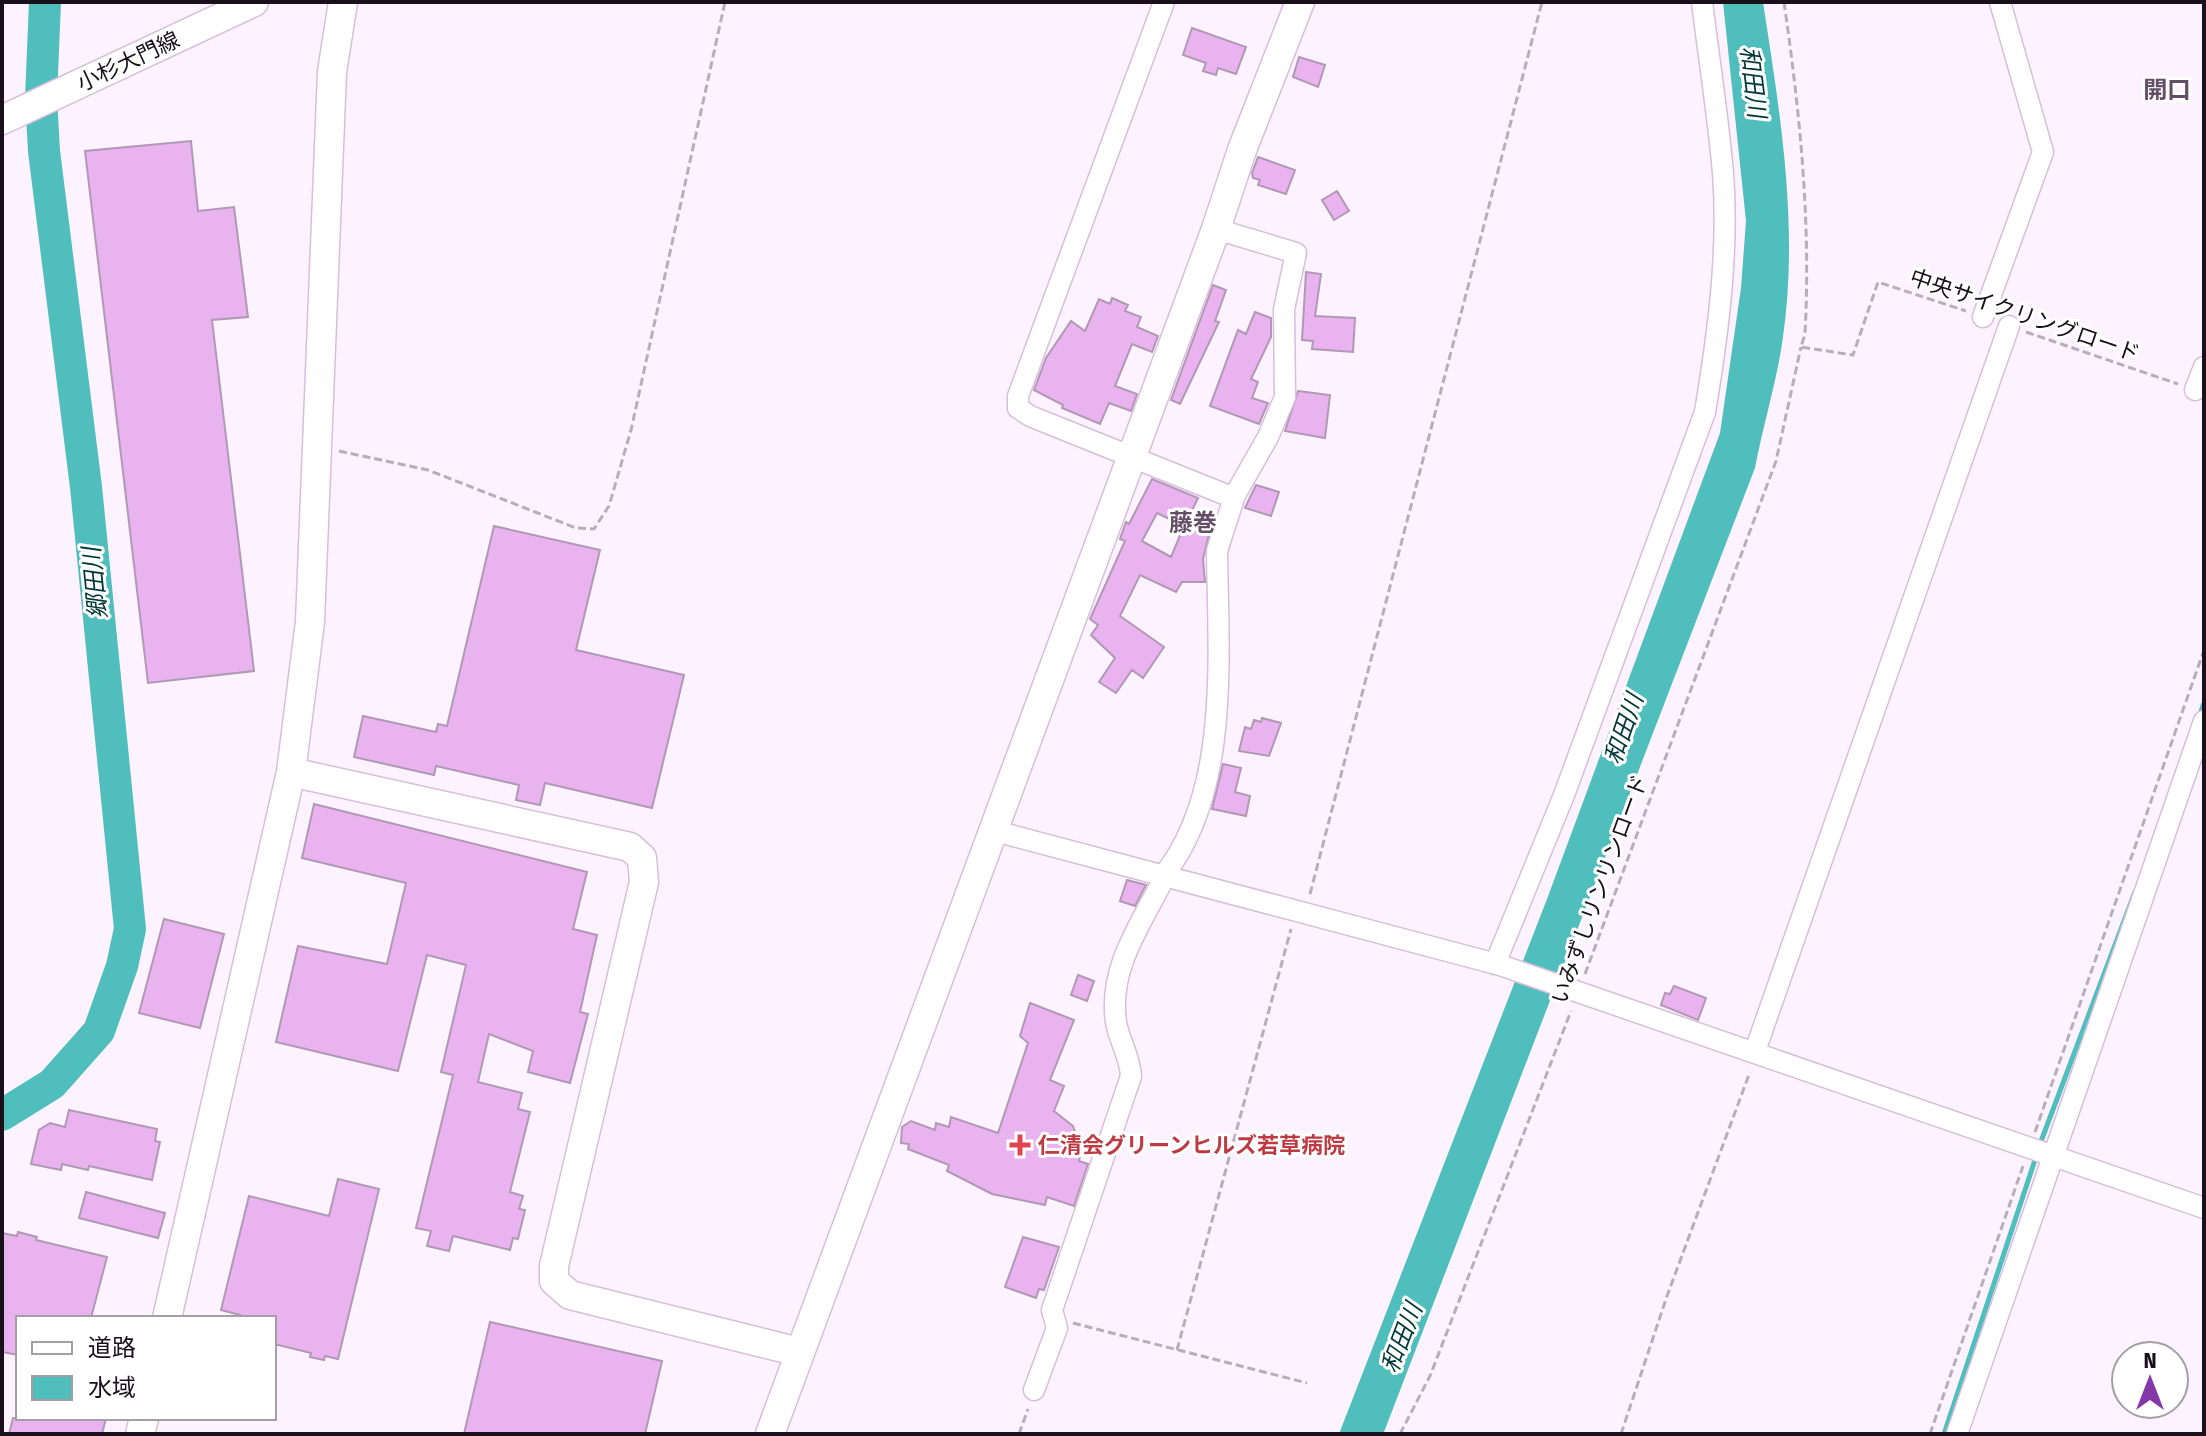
<svg xmlns="http://www.w3.org/2000/svg" width="2206" height="1436" viewBox="0 0 2206 1436" font-family="'Fira Sans Condensed','Noto Sans JP',sans-serif">
	<style>
		.water { fill: #51bebe }
		.lines { fill: none; stroke-linecap: round; stroke-linejoin: round }
		.stream { stroke: #51bebe; stroke-width: 5 }
		.river { stroke: #51bebe; stroke-width: 32 }
		.building { fill: #e8b3ef; stroke: #b198b4; stroke-width: 2; fill-rule: evenodd }
		.street-casing { stroke: #d8bedb; stroke-width: 23 }
		.secondary-casing { stroke: #d8bedb; stroke-width: 31 }
		.path { stroke: #b8adba; stroke-width: 3; stroke-dasharray: 8 4; stroke-linecap: butt }
		.street { stroke: #fff; stroke-width: 20 }
		.secondary { stroke: #fff; stroke-width: 28 }
		.health-dot { fill: #e0444e; stroke: #fff; stroke-width: 3 }
		.labels { text-anchor: middle; stroke-width: 6; stroke-linejoin: round; paint-order: stroke }
		.street-label { font-size: 22px; fill: #19101b; stroke: #fff }
		.health-label { font-size: 22px; font-weight: bold; fill: #be3a42; stroke: #fff; text-anchor: start }
		.water-label { font-size: 24px; font-style: italic; fill: #013737; stroke: #fff }
		.neighbourhood-label { font-size: 24px; font-weight: bold; fill: #644d67; stroke: #fff }
	</style>
	<rect width="100%" height="100%" fill="#fdf2ff"/>
	<path class="water" d="M 1723,2 L 1763,2 C 1780,113 1799,224 1783,337 C 1777,381 1763,425 1755,468 L 1384,1432 L 1339,1434 L 1547,899 L 1720,433 L 1741,288 L 1746,221 Z"/>
	<g class="lines">
		<path class="stream" d="M 2199,717 L 2204,703
			M 2040,1144 L 2135,892
			M 1944,1434 L 2037,1154"/>
		<path class="river" d="M 2,1115 L 52,1084 L 99,1031 L 122,966 L 130,929 L 86,487 L 44,151 L 41,98 L 45,2"/>
	</g>
	<path class="building" d="M 1192,28 L 1246,47 L 1236,74 L 1218,68 L 1216,75 L 1203,71 L 1206,63 L 1183,55 Z
		M 1299,57 L 1325,65 L 1318,87 L 1293,77 Z
		M 191,141 L 198,211 L 234,207 L 248,317 L 212,320 L 254,671 L 148,683 L 85,151 Z
		M 1258,157 L 1295,170 L 1286,194 L 1258,185 L 1260,180 L 1253,178 L 1252,173 Z
		M 1337,191 L 1349,211 L 1334,220 L 1322,200 Z
		M 1306,272 L 1321,274 L 1315,316 L 1355,318 L 1353,352 L 1312,349 L 1313,341 L 1302,340 Z
		M 1213,285 L 1226,290 L 1215,321 L 1219,322 L 1180,404 L 1171,400 Z
		M 1112,298 L 1128,305 L 1125,311 L 1141,317 L 1137,327 L 1158,336 L 1152,352 L 1132,344 L 1115,386 L 1137,394 L 1131,411 L 1109,403 L 1100,424 L 1062,408 L 1063,405 L 1034,390 L 1046,358 L 1071,321 L 1085,331 L 1099,299 L 1110,304 Z
		M 1255,312 L 1271,318 L 1271,337 L 1251,379 L 1258,382 L 1252,398 L 1268,403 L 1259,424 L 1210,406 L 1238,330 L 1246,334 Z
		M 1298,391 L 1330,395 L 1325,438 L 1285,431 Z
		M 1152,479 L 1198,498 L 1187,521 L 1210,530 L 1203,559 L 1205,582 L 1182,582 L 1176,592 L 1140,575 L 1120,616 L 1164,647 L 1143,678 L 1132,670 L 1116,693 L 1099,682 L 1115,658 L 1091,635 L 1098,625 L 1090,619 L 1125,541 L 1120,539 L 1126,522 L 1129,524 ZM 1157,513 L 1184,526 L 1171,557 L 1142,541 Z
		M 1256,485 L 1279,492 L 1271,516 L 1245,508 Z
		M 494,526 L 600,550 L 576,650 L 684,675 L 652,808 L 545,783 L 540,805 L 516,800 L 519,785 L 436,766 L 434,775 L 354,757 L 363,716 L 436,732 L 438,724 L 447,726 Z
		M 1262,718 L 1281,723 L 1269,756 L 1239,751 L 1245,727 L 1251,729 L 1254,720 L 1261,722 Z
		M 1223,764 L 1241,768 L 1235,792 L 1250,796 L 1246,816 L 1212,809 Z
		M 314,804 L 587,872 L 573,929 L 597,935 L 580,1012 L 588,1014 L 570,1083 L 528,1072 L 533,1051 L 489,1034 L 478,1082 L 522,1093 L 518,1109 L 530,1112 L 510,1192 L 523,1196 L 519,1209 L 525,1210 L 518,1239 L 513,1238 L 510,1250 L 453,1236 L 449,1251 L 427,1246 L 431,1231 L 416,1228 L 453,1075 L 441,1072 L 466,965 L 427,955 L 398,1071 L 276,1042 L 298,946 L 387,964 L 406,883 L 302,858 Z
		M 1127,880 L 1146,885 L 1135,906 L 1120,901 Z
		M 164,919 L 224,934 L 200,1028 L 139,1013 Z
		M 1078,975 L 1094,981 L 1087,1001 L 1071,995 Z
		M 1674,986 L 1706,998 L 1698,1020 L 1661,1005 L 1665,993 L 1670,994 Z
		M 1030,1003 L 1074,1020 L 1050,1080 L 1064,1086 L 1054,1111 L 1073,1126 L 1081,1150 L 1079,1161 L 1088,1164 L 1074,1206 L 1047,1197 L 1045,1205 L 992,1194 L 947,1171 L 949,1165 L 908,1149 L 909,1144 L 901,1143 L 902,1127 L 911,1121 L 935,1130 L 936,1123 L 949,1127 L 951,1117 L 998,1133 L 1028,1043 L 1020,1036 Z
		M 69,1110 L 157,1129 L 155,1141 L 160,1142 L 152,1180 L 89,1166 L 88,1170 L 62,1164 L 61,1170 L 31,1164 L 39,1130 L 50,1123 L 65,1127 Z
		M 338,1179 L 379,1189 L 338,1359 L 325,1356 L 324,1360 L 310,1357 L 311,1353 L 274,1344 L 274,1318 L 239,1318 L 240,1315 L 221,1310 L 249,1196 L 329,1216 Z
		M 86,1192 L 165,1213 L 158,1238 L 79,1218 Z
		M 18,1232 L 37,1237 L 36,1240 L 107,1257 L 91,1318 L 18,1318 L 18,1355 L 2,1352 L 2,1233 L 17,1236 Z
		M 1023,1237 L 1059,1247 L 1044,1290 L 1039,1289 L 1036,1298 L 1005,1287 Z
		M 490,1322 L 662,1361 L 645,1434 L 464,1434 Z
		M 13,1418 L 106,1418 L 102,1434 L 9,1434 Z"/>
	<g class="lines">
		<defs>
			<path id="street" d="M 1164,2 L 1018,396 L 1018,408 L 1030,416 L 1234,498
				M 1983,317 L 2043,152 L 2000,2
				M 2195,390 L 2204,367
				M 995,831 L 1500,965 L 2204,1208
				M 1163,876 C 1231,792 1218,653 1217,551 L 1235,495 L 1268,437 L 1285,397 L 1284,309 L 1296,253 L 1216,229
				M 1495,964 L 1564,795 L 1705,412 C 1718,334 1729,252 1723,173 C 1718,116 1709,59 1702,2
				M 1755,1051 L 2009,326
				M 1034,1390 L 1057,1328 L 1052,1310 L 1131,1076 C 1130,1056 1119,1041 1116,1022 C 1108,967 1142,923 1165,876
				M 1957,1434 L 2204,721"/>
			<path id="secondary" d="M 2,120 L 254,2
				M 291,772 L 630,847 L 642,858 L 644,882 L 554,1266 L 554,1281 L 570,1295 L 799,1352
				M 167,1318 L 291,772 L 310,622 L 332,72 L 343,2
				M 140,1434 L 144,1418
				M 770,1434 L 1216,229 L 1242,150 L 1300,2"/>
		</defs>
		<use href="#street" class="street-casing"/>
		<use href="#secondary" class="secondary-casing"/>
		<path class="path" d="M 1784,2 C 1800,114 1811,221 1805,334 L 1801,347 L 1853,355 L 1878,282 L 1966,311
			M 2026,332 L 2178,384
			M 339,451 L 428,470 L 576,528 L 594,529 L 609,506 L 631,430 L 725,2
			M 1310,894 L 1542,2
			M 1585,974 L 1776,461 L 1801,347
			M 2035,1132 L 2204,650
			M 1073,1323 L 1307,1383
			M 1177,1350 L 1291,929
			M 1019,1434 L 1028,1409
			M 1400,1434 L 1430,1376 L 1571,1011
			M 1621,1434 L 1667,1296 L 1750,1072
			M 1930,1434 L 2023,1166"/>
		<use href="#street" class="street"/>
		<use href="#secondary" class="secondary"/>
	</g>
	<path class="health-dot" d="M1016 1133h8v8h8v8h-8v8h-8v-8h-8v-8h8z"/>
	<g class="labels">
		<g class="street-label">
			<text transform="translate(128 61) rotate(-25)" y="8">小杉大門線</text>
			<text transform="translate(2025 315) rotate(19)" y="8">中央サイクリングロード</text>
			<text transform="translate(1599 889) rotate(-70)" y="8">いみずしリンリンロード</text>
		</g>
		<g class="health-label">
			<text x="1038" y="1153">仁清会グリーンヒルズ若草病院</text>
		</g>
		<g class="water-label">
			<text transform="translate(1753 82) rotate(83)" y="8">和田川</text>
			<text transform="translate(95 583) rotate(-96)" y="8">郷田川</text>
			<text transform="translate(1624 729) rotate(-71)" y="8">和田川</text>
			<text transform="translate(1402 1338) rotate(-69)" y="8">和田川</text>
		</g>
		<g class="neighbourhood-label">
			<text x="2167" y="98">開口</text>
			<text x="1193" y="531">藤巻</text>
		</g>
	</g>
	<rect width="2206" height="1436" fill="none" stroke="#19101b" stroke-width="8"/>
	<rect x="16" y="1316" width="260" height="104" fill="#ffffff" stroke="#a39fa4" stroke-width="2"/>
	<rect x="32" y="1342" width="40" height="12" fill="#ffffff" stroke="#a39fa4" stroke-width="2"/>
	<text x="88" y="1356" font-size="24" fill="#19101b">道路</text>
	<rect x="32" y="1376" width="40" height="24" fill="#51bebe" stroke="#a39fa4" stroke-width="2"/>
	<text x="88" y="1396" font-size="24" fill="#19101b">水域</text>
	<g transform="translate(2150 1380)"><circle r="38" fill="#ffffff" stroke="#a39fa4" stroke-width="2"/>
	<path d="M0-6L14 30L0 20L-14 30Z" fill="#8438aa"/>
	<text y="-12" font-size="22" font-weight="bold" text-anchor="middle" fill="#19101b">N</text>
	</g>
</svg>
